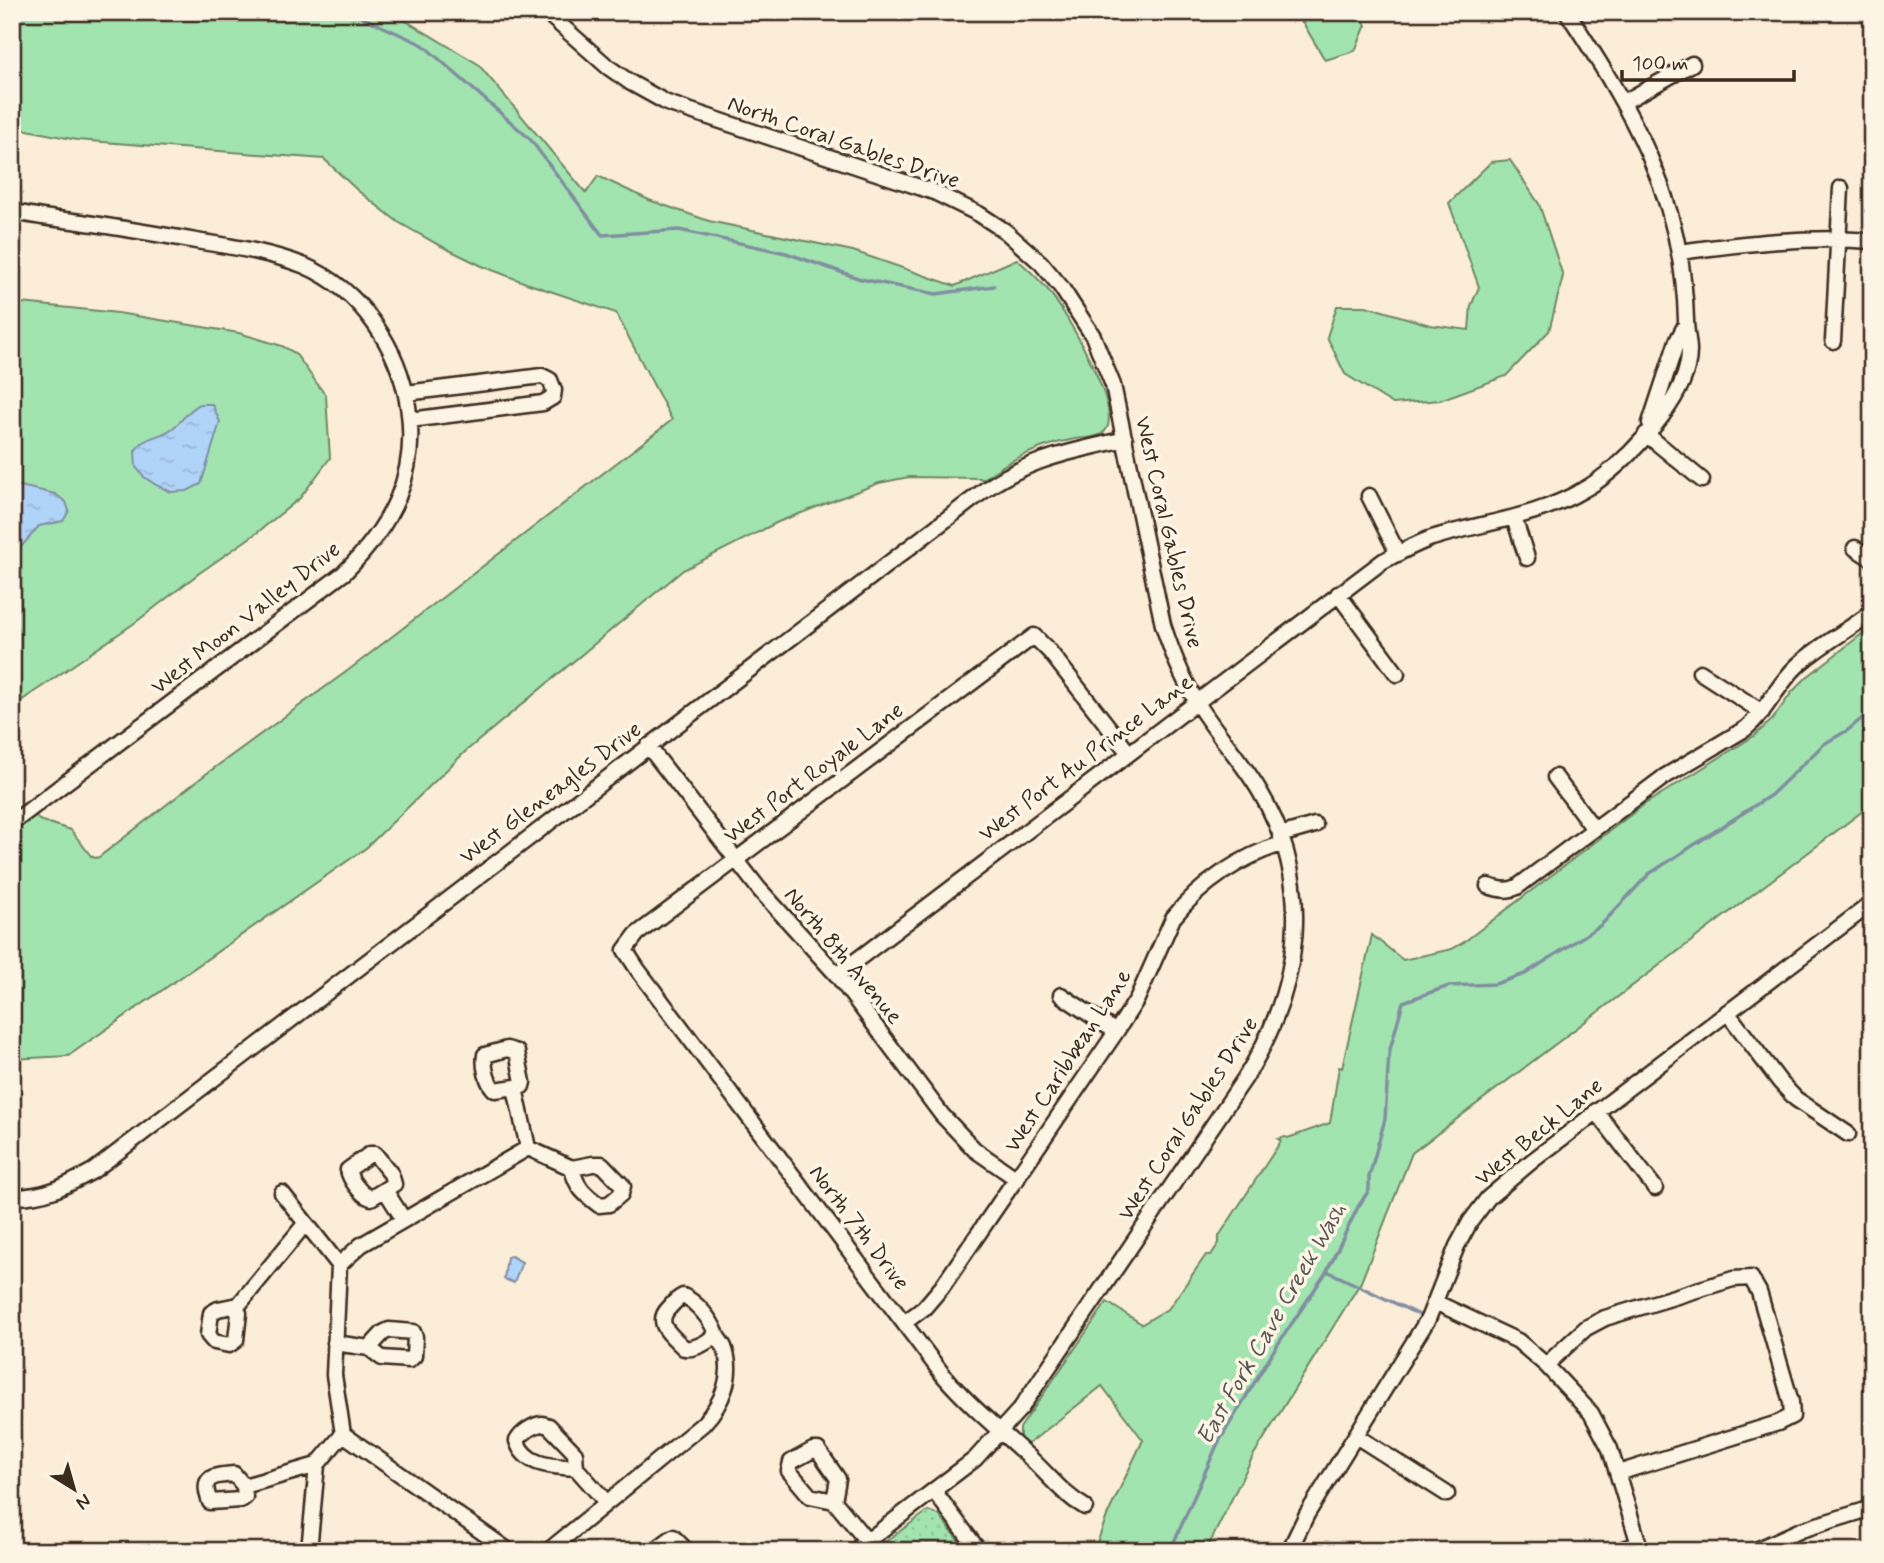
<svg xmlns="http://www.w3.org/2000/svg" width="1884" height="1563" viewBox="0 0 1884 1563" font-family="Mynerve,sans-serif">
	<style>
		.green { fill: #a2e4af; stroke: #6e8766; stroke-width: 2 }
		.park { fill: url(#park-dots); stroke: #6e8766; stroke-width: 2 }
		.water { fill: url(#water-ripples); stroke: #818fa1; stroke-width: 2 }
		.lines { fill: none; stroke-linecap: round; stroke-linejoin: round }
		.stream { stroke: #818fa1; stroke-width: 3.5 }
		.minor-casing { stroke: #3b2a1e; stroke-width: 19 }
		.minor { stroke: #fcf5e5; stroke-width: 14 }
		.labels { text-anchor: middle; stroke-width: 7; stroke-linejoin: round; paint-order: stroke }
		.street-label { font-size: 23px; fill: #3b2a1e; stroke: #fcf5e5 }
		.water-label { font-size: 24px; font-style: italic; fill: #585454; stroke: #fcf5e5 }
	</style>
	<defs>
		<pattern id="park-dots" width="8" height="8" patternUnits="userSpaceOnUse" patternTransform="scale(1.75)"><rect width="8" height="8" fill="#a2e4af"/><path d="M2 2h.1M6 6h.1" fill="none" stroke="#8cc496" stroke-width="1.8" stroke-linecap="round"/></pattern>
		<pattern id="water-ripples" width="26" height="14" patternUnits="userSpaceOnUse" patternTransform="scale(1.75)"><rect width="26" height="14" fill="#b0d3f8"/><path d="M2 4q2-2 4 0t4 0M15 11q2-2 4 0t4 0" fill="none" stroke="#98b5d4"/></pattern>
	</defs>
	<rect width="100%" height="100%" fill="#fcedd9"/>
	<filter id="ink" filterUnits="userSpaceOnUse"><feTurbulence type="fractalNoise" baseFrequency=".0143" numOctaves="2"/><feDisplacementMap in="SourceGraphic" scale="14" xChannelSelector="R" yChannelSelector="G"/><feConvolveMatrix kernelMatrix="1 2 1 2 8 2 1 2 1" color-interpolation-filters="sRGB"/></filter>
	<g filter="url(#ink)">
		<path class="green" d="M 12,12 L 391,12 L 478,64 L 586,193 L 598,176 L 649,200 L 709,221 L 853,251 L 955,286 L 1017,259 C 1028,269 1039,279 1048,290 C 1064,309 1124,410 1105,431 C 1099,438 1084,438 1075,439 C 1040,445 1010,459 982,480 L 980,478 L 909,477 L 879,483 L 778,522 L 683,570 L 466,751 L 366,848 L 68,1056 L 12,1059 L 12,823 L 31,809 L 39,820 L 71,830 L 91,856 L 95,858 L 99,857 L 206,774 L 350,669 L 672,420 L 616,313 L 526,283 L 482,266 L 437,244 L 398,222 L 357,190 L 324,159 L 77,140 L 12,127 Z
			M 1291,12 L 1358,12 L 1366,25 L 1355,51 L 1325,60 L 1303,23 Z
			M 1510,160 L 1539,204 L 1563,276 L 1549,331 L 1506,376 L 1440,400 L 1393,404 L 1345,374 L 1327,337 L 1337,306 L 1366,306 L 1430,325 L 1469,330 L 1471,306 L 1479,287 L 1449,203 L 1491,162 Z
			M 12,302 L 118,313 L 239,333 L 282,346 L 295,353 L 326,396 L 330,458 L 300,498 L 258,532 L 198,574 L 136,622 L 12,707 Z
			M 1872,626 L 1872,804 L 1412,1153 L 1361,1282 L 1253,1456 L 1206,1551 L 1094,1551 L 1107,1516 L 1143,1440 L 1102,1386 L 1027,1445 L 1020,1438 L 1020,1428 L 1107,1302 L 1142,1324 L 1169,1308 L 1206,1255 L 1211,1255 L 1219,1243 L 1219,1236 L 1281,1141 L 1278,1139 L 1285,1137 L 1288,1138 L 1330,1123 L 1339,1067 L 1342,1068 L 1372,935 L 1403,960 L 1452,949 L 1464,942 L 1645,804 L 1754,736 L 1772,720 L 1792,692 L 1807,677 Z"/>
		<path class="park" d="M 928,1511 L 939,1515 L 966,1551 L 872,1551 Z"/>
		<path class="water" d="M 200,404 L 212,404 L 220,422 L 201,484 L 187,491 L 171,492 L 156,485 L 144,477 L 136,467 L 135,451 C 146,434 160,439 174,427 C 184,419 188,410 200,404 Z
			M 12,484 L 55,494 L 66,502 L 69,511 L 63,521 L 39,526 L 21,547 L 12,551 Z
			M 511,1256 L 522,1262 L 514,1283 L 504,1279 L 507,1257 Z"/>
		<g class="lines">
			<path class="stream" d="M 351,12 L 423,45 L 530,139 L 602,235 L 679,230 L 786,253 L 861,279 L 936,294 L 994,286
				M 1327,1271 L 1426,1318
				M 1170,1551 L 1218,1443 L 1274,1350 L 1327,1271 L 1358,1207 L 1369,1190 L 1369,1177 L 1385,1119 L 1389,1053 L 1403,1002 L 1449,986 L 1495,984 L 1525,974 L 1601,925 L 1649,874 L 1771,795 L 1824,744 L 1848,730 L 1872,710"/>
			<defs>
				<path id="minor" d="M 546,12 L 608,67 L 631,83 L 667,103 L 934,192 L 979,214 L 1005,231 L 1041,263 L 1061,287 L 1093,336 L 1113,385 L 1163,625 C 1173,656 1185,685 1203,712 C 1221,739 1243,763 1259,790 C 1316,885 1301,988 1245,1078 L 1021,1408 L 975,1459 L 854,1551
					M 1624,102 L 1692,64
					M 12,211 C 34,217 58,219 81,222 C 119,228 158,234 196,241 C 233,247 270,252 305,266 C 361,290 399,348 408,406 C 419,475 391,526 344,573 L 12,823
					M 1680,252 C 1745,243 1807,236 1872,241
					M 1833,341 L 1841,188
					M 406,393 L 542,376 L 550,380 L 554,390 L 553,397 L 543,403 L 410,420
					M 1650,423 L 1677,341 L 1686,324
					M 1646,434 L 1702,480
					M 1369,496 L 1398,554
					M 1514,518 L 1527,558
					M 1855,548 L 1872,559
					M 1338,594 L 1397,674
					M 1700,672 L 1762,712
					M 648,746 L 759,889 L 837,975 L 942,1115 L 975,1150 L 1017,1179
					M 1555,777 L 1594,829
					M 1280,835 L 1315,825
					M 1488,886 C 1498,889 1507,892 1517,887 L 1664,777 L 1745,729 C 1767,711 1777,685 1797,666 C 1819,645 1848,631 1872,612
					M 837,975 L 1383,561 C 1399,553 1415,544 1432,538 C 1483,522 1536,518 1583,490 C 1620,470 1678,408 1687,367 C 1692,346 1686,338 1686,320 C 1683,197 1632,111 1567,12
					M 1061,995 L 1116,1032
					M 1727,1012 L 1780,1082 L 1796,1099 L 1848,1134
					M 507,1049 L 517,1052 L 523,1082 L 522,1086 L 495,1090 C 487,1083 483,1066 485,1055 Z
					M 515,1088 L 528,1148
					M 1596,1111 L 1655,1188
					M 370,1154 L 375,1154 L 391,1174 L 394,1184 L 371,1198 C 361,1195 350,1180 348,1170 Z
					M 593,1164 L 602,1164 L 623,1186 L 621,1194 L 609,1204 L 599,1205 C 584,1194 576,1187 572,1168 Z
					M 385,1190 L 404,1220
					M 282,1193 L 339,1265 L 334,1375 L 343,1434 L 509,1551
					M 12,1197 C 46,1197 64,1187 93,1171 L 986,489 C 1033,457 1072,452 1125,439
					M 339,1265 L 361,1245 L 528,1148 L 572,1168
					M 1435,1302 L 1518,1341 L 1546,1365 L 1591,1413 L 1610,1449 L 1641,1551
					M 233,1306 L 239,1313 L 236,1340 L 229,1345 L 214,1342 L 208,1335 L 211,1313 L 218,1309 Z
					M 236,1308 L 305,1224
					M 904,1323 L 924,1308 L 942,1287 L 1116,1032 L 1137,999 L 1173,918 C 1200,884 1241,856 1282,844
					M 389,1330 L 413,1332 L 415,1337 L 414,1356 L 409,1360 L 382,1358 L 369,1348 L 383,1333 Z
					M 335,1343 L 369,1348
					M 1546,1365 L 1586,1328 L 1605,1318 L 1733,1279 L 1751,1278 L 1759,1292 L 1791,1402 L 1792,1416 L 1778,1423 L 1618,1473
					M 542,1424 L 549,1426 L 575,1453 L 576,1468 C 554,1466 525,1467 517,1441 C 521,1433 533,1425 542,1424 Z
					M 1356,1436 L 1447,1494
					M 576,1468 L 606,1502
					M 234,1474 L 244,1486 L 245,1497 L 241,1500 L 210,1502 C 200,1476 212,1476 234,1474 Z
					M 244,1486 L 317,1465
					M 934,1491 L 979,1551
					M 834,1501 L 838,1479 L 818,1450 L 813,1450 L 791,1462 L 789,1471 L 810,1496 L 834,1501 L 867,1541
					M 1085,1507 C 1062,1494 1048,1474 1029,1457 C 999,1430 969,1405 943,1375 L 638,970 L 625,950 L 637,934 L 1034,636 L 1050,652 L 1128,752
					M 309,1551 L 317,1465 L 343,1434
					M 548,1551 L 703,1424 C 722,1404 735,1375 724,1347 C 722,1342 717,1338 716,1333 C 711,1320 697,1302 683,1296 C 677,1299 674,1302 670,1307 C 653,1323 671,1335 684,1348 C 694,1350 710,1342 716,1333
					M 654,1551 L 673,1537 L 687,1551
					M 1289,1551 L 1307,1514 L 1428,1319 L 1457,1246 L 1470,1222 L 1488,1198 L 1532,1161 L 1872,903
					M 1618,1551 L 1639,1544
					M 1754,1551 L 1801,1530 L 1872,1508"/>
			</defs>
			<use href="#minor" class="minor-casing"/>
			<use href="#minor" class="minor"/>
		</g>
	</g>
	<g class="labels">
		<g class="street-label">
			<text transform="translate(844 141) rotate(19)" y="8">North Coral Gables Drive</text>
			<text transform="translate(1170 532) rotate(77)" y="8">West Coral Gables Drive</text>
			<text transform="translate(245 617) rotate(-38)" y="8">West Moon Valley Drive</text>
			<text transform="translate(1085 757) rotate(-37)" y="8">West Port Au Prince Lane</text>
			<text transform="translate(813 772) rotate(-37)" y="8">West Port Royale Lane</text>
			<text transform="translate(550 792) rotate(-37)" y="8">West Gleneagles Drive</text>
			<text transform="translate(844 955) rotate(50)" y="8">North 8th Avenue</text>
			<text transform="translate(1067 1060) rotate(-57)" y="8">West Caribbean Lane</text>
			<text transform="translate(1187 1118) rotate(-57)" y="8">West Coral Gables Drive</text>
			<text transform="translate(1538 1131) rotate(-39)" y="8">West Beck Lane</text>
			<text transform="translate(860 1227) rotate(53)" y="8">North 7th Drive</text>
		</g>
		<g class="water-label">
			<text transform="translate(1271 1323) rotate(-60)" y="8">East Fork Cave Creek Wash</text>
		</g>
	</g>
	<rect width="1884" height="1563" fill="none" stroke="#fcf5e5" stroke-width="42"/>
	<rect x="21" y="21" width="1842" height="1521" fill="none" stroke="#3b2a1e" stroke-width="2.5" filter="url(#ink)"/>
	<g transform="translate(74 1489) rotate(143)" stroke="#fcf5e5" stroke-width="5" paint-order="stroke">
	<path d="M0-5L12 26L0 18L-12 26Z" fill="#3b2a1e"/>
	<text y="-10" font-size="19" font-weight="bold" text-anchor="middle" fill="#3b2a1e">N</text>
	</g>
	<path d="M1622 70v10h172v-10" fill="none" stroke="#3b2a1e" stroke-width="3.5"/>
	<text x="1632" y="70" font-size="21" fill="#3b2a1e" stroke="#fcf5e5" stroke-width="5" paint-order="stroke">100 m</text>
</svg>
